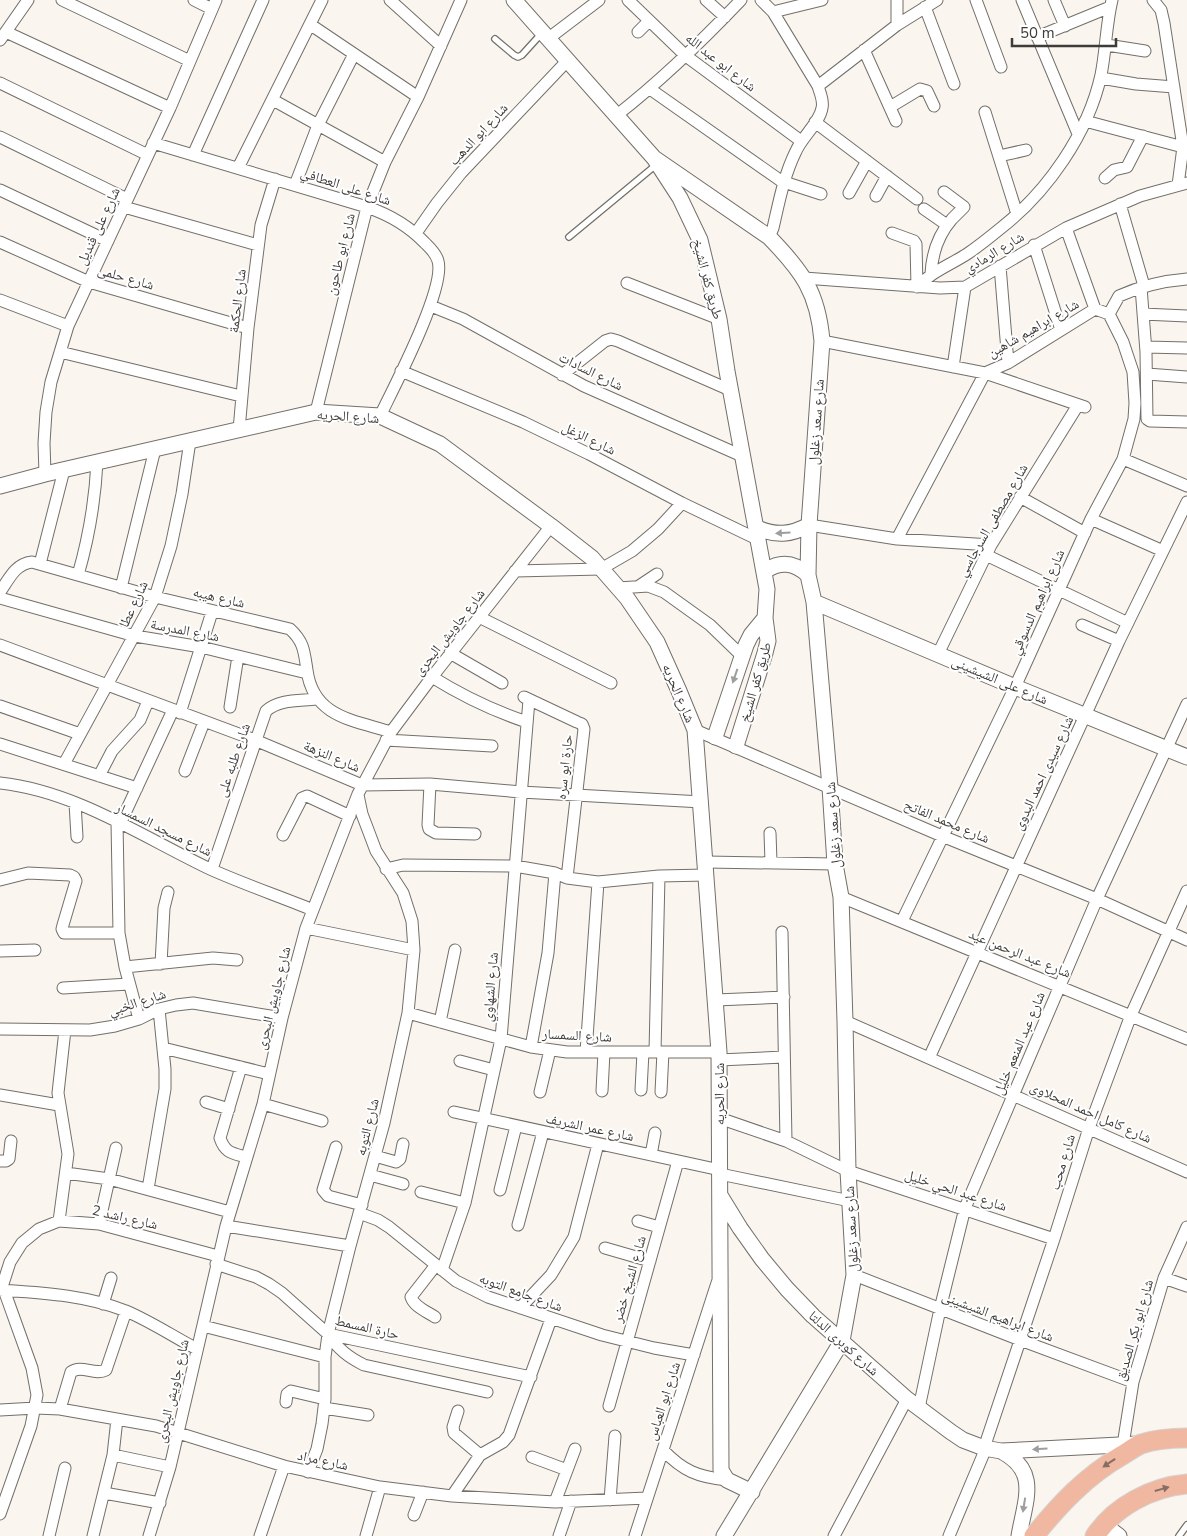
<svg xmlns="http://www.w3.org/2000/svg" width="1187" height="1536" viewBox="0 0 1187 1536" font-family="'Nunito Sans','Noto Naskh Arabic',sans-serif">
	<style>
		.lines { fill: none; stroke-linecap: round; stroke-linejoin: round }
		.service-casing { stroke: #736f69; stroke-width: 8 }
		.minor-casing { stroke: #736f69; stroke-width: 13 }
		.tertiary-casing { stroke: #736f69; stroke-width: 17 }
		.primary-casing { stroke: #d5d4d3; stroke-width: 21 }
		.service { stroke: #fff; stroke-width: 5.5 }
		.minor { stroke: #fff; stroke-width: 11 }
		.tertiary { stroke: #fff; stroke-width: 15 }
		.primary { stroke: #f0b8a1; stroke-width: 19 }
		.oneway { fill: #9e9e9c }
		.oneway2 { fill: #856e63 }
		.labels { text-anchor: middle; stroke-width: 4; stroke-linejoin: round; paint-order: stroke }
		.street-label { font-size: 14px; fill: #3e3c39; stroke: #fff }
	</style>
	<rect width="100%" height="100%" fill="#faf5ef"/>
	<g class="lines">
		<defs>
			<path id="service" d="M 495,39 L 514,55 L 518,57 L 522,55 L 541,34
				M 569,237 L 656,165
				M 1179,1536 L 1187,1525"/>
			<path id="minor" d="M 62,0 L 190,61
				M 194,0 L 212,9
				M 390,0 L 441,46
				M 628,0 L 686,56 L 801,141
				M 706,0 L 725,17
				M 761,0 L 773,12 L 818,86 C 820,93 824,101 822,108 C 820,122 802,137 796,151 C 784,175 779,202 773,228 L 769,237
				M 897,0 L 897,25
				M 976,0 L 1001,67
				M 1022,0 L 1078,134
				M 1054,0 L 1065,26
				M 1153,0 L 1161,10 L 1164,23 L 1183,147 L 1178,185
				M 925,7 L 954,84
				M 773,12 L 822,0
				M 311,25 L 418,97
				M 6,32 L 170,108
				M 638,32 L 649,21
				M 1037,37 L 1110,7
				M 549,38 L 599,0
				M 0,40 L 28,0
				M 1107,45 L 1145,51
				M 864,50 L 896,121
				M 1101,78 L 1136,84 L 1174,87
				M 0,83 L 148,155
				M 818,86 L 897,25 L 937,0
				M 650,89 L 784,183
				M 273,100 L 385,162
				M 890,107 L 920,89 L 927,91 L 934,106
				M 985,112 L 1017,214
				M 617,115 C 663,79 701,42 741,0
				M 1085,121 L 1183,147
				M 815,122 L 917,199
				M 0,137 L 127,199
				M 153,143 L 367,207 C 390,215 408,225 425,243 C 430,248 436,253 438,261 C 446,288 394,387 380,416
				M 193,155 L 263,0
				M 999,156 L 1026,150
				M 238,168 L 322,0
				M 1105,178 L 1114,170 L 1127,167 L 1143,136
				M 784,182 L 821,194
				M 295,185 L 318,125 L 354,54
				M 0,190 L 108,241
				M 849,193 L 867,161
				M 876,196 L 887,176
				M 1120,204 L 1144,286
				M 124,207 L 258,245
				M 924,209 L 947,225
				M 1066,228 L 1095,309
				M 416,233 L 437,203 L 461,173 L 568,60
				M 892,233 L 914,241 L 916,244 L 917,287
				M 0,242 L 89,282 L 248,328
				M 1034,245 L 1061,330
				M 1000,266 L 1008,363
				M 931,274 C 932,253 938,235 952,219 C 956,215 960,211 964,207 L 944,192
				M 804,278 L 940,288 L 965,287 L 1066,228 L 1140,196 L 1187,183
				M 627,283 L 719,319
				M 917,287 C 931,272 950,265 967,254 C 979,246 990,237 1001,228 C 1047,192 1088,134 1101,75 C 1106,50 1106,25 1112,0
				M 1141,287 L 1146,352 L 1147,419 L 1150,421 L 1187,422
				M 0,300 L 68,326
				M 431,306 L 463,319 L 584,386 L 742,456
				M 1143,314 L 1187,316
				M 822,341 L 985,373 L 1008,363 L 1095,309 L 1109,314 L 1119,296 C 1141,286 1162,281 1187,279
				M 1146,347 L 1187,348
				M 60,352 L 241,396
				M 953,367 L 965,287
				M 401,371 L 523,422 L 589,454 L 682,503 L 759,540
				M 1147,374 L 1187,377
				M 562,375 L 605,341 L 611,339 L 618,341 L 730,390
				M 316,412 L 367,207 L 385,162 L 418,97 L 461,0
				M 239,430 L 248,328 L 261,225 L 275,179
				M 1123,459 L 1187,486
				M 45,474 L 44,443 L 46,412 L 51,382 L 68,326 L 170,108 L 216,0
				M 1020,497 L 1085,533
				M 1091,519 L 1163,551
				M 809,525 L 897,539 L 991,545
				M 897,539 L 985,373 L 1085,407
				M 986,555 L 1128,623
				M 40,564 L 64,470
				M 515,571 L 601,569 L 632,551 L 658,529 L 682,503
				M 78,575 C 89,537 95,502 97,462
				M 639,586 L 657,574
				M 121,588 L 155,449
				M 619,588 L 648,586 L 664,592 L 710,625 L 742,656
				M 0,592 C 9,579 15,564 32,562 L 155,597 L 290,629 C 304,642 304,651 307,670 C 313,717 353,720 391,732
				M 0,598 L 135,636 L 201,647 L 307,673
				M 479,617 L 611,683
				M 1082,625 L 1119,641
				M 0,645 L 255,740 L 362,785 L 430,784 L 521,792 L 702,802
				M 450,653 L 502,683
				M 938,654 L 991,545 L 1078,405
				M 432,677 C 464,697 491,710 527,722
				M 524,697 L 577,722 L 582,724 L 584,729 L 567,878
				M 0,706 L 80,734
				M 230,707 L 238,656
				M 180,713 L 212,612
				M 695,730 L 942,836 L 1097,899 L 1187,940
				M 386,740 L 492,746
				M 0,744 L 137,788
				M 64,764 L 155,597 L 171,546 L 182,494 L 190,441
				M 185,771 L 204,722
				M 99,776 L 112,751 L 140,720 L 148,701
				M 0,783 C 75,791 143,837 210,869 C 243,884 279,896 313,910
				M 430,784 L 428,825 L 429,829 L 436,833 L 475,834
				M 75,803 L 77,837
				M 117,822 L 119,933 L 125,967 L 139,1019
				M 120,824 L 173,710
				M 770,833 L 771,862
				M 283,835 L 300,802 L 302,798 L 307,796 L 350,816
				M 706,862 L 835,864
				M 212,869 L 266,711 C 279,699 299,701 316,699
				M 386,869 L 403,865 L 515,866 L 555,873 L 567,878 L 598,882 L 659,876 L 707,875
				M 0,880 L 28,873 L 70,875 L 74,877 L 76,881 L 63,925 L 62,929 L 64,933 L 119,933
				M 841,897 L 1187,1039
				M 902,921 L 1015,687 L 1091,519 L 1123,459 L 1134,419 L 1135,403 L 1133,372 L 1123,342 L 1109,314
				M 306,928 L 414,950
				M 782,932 L 786,1141
				M 0,951 L 35,950
				M 161,964 L 164,908 L 168,892
				M 125,967 L 213,958 L 237,960
				M 63,988 L 129,984
				M 716,1000 L 784,997
				M 408,1013 L 531,1047 L 567,1052 L 719,1052
				M 845,1021 L 1187,1172
				M 440,1022 L 455,950
				M 0,1029 L 90,1030 L 115,1026 L 139,1019 L 159,1009 L 176,1005 L 193,1003 L 282,1018
				M 531,1047 L 548,953 L 555,873
				M 163,1048 L 269,1074
				M 586,1052 L 598,882
				M 655,1052 L 659,876
				M 929,1058 L 1119,641 L 1187,502
				M 719,1060 L 784,1057
				M 460,1061 L 494,1070
				M 241,1067 L 220,1138 C 225,1153 232,1153 246,1157
				M 641,1090 L 643,1052
				M 602,1091 L 604,1052
				M 540,1092 L 550,1050
				M 661,1092 L 663,1052
				M 0,1095 L 59,1105
				M 206,1102 L 229,1109
				M 263,1104 L 322,1121
				M 454,1112 L 720,1170
				M 719,1118 L 786,1141 L 848,1171 L 1054,1239
				M 336,1147 L 323,1190 L 328,1196 L 362,1205
				M 651,1155 L 655,1133
				M 375,1156 L 396,1162 L 400,1159 L 403,1144
				M 0,1161 L 6,1161 L 9,1159 L 11,1141
				M 66,1173 L 109,1179 L 230,1212
				M 720,1174 L 850,1201
				M 370,1175 L 403,1184
				M 148,1189 L 165,1089 L 165,1069 L 159,1009
				M 500,1190 L 516,1126
				M 421,1192 L 465,1203
				M 359,1213 L 378,1220 L 389,1227 L 456,1281 L 488,1297 L 602,1335 L 654,1348 L 694,1355
				M 59,1221 L 68,1154 L 58,1093 L 65,1030
				M 638,1221 L 659,1227
				M 99,1224 L 116,1148
				M 518,1225 L 543,1132
				M 226,1226 L 350,1246
				M 605,1248 L 650,1261
				M 216,1264 L 256,1277 L 269,1284 L 282,1293 L 328,1334 L 531,1377
				M 442,1270 L 465,1203 L 501,1039 L 529,700
				M 854,1275 L 1020,1340 L 1133,1382
				M 1164,1278 L 1187,1286
				M 0,1290 C 43,1293 85,1295 126,1311 C 150,1321 174,1337 197,1349
				M 1,1290 L 10,1262 L 22,1243 L 39,1229 L 59,1221 L 99,1224 L 218,1256
				M 103,1304 L 111,1278
				M 520,1308 L 551,1275 L 574,1237 L 598,1144
				M 435,1317 C 428,1312 414,1307 411,1297 L 436,1265
				M 203,1326 L 325,1357
				M 328,1334 C 338,1349 348,1357 364,1365 L 487,1392
				M 286,1402 L 287,1394 L 291,1391 L 325,1399
				M 609,1406 L 678,1161
				M 324,1408 L 368,1415
				M 919,1408 L 940,1309 L 965,1208 L 1097,899 L 1187,704
				M 60,1409 L 71,1372 C 82,1364 94,1376 106,1370 L 126,1311
				M 0,1410 L 36,1408 L 60,1409 L 156,1426 L 284,1466 L 380,1487 L 452,1496 L 555,1502 L 647,1498
				M 458,1411 L 453,1427 L 454,1433 L 480,1455
				M 1123,1445 L 1133,1382 L 1164,1278 L 1187,1227
				M 984,1448 L 1054,1239 L 1089,1128 L 1131,1015 L 1187,891
				M 663,1450 C 683,1471 698,1477 727,1480
				M 113,1455 L 170,1467
				M 532,1457 L 567,1470
				M 308,1472 L 317,1449 L 322,1424 L 325,1399 L 325,1357 L 328,1334 L 350,1246 L 384,1123 L 408,1013 L 414,950 L 412,921 L 403,893 L 376,851 L 362,814 L 358,795
				M 104,1493 L 160,1503
				M 452,1496 L 480,1455 L 503,1442 L 509,1435 L 551,1319
				M 610,1500 L 615,1436
				M 555,1502 L 575,1449
				M 0,1514 L 31,1426 L 37,1395 L 32,1368 L 4,1290
				M 414,1515 L 423,1492
				M 49,1536 L 65,1468
				M 93,1536 L 113,1455 L 117,1419
				M 149,1536 L 170,1467 L 226,1226 L 263,1104 L 282,1018 L 306,928 L 358,794 L 391,732 L 432,677 L 551,526
				M 260,1536 L 284,1466
				M 366,1536 L 380,1487
				M 559,1536 L 571,1501
				M 635,1536 L 717,1283
				M 834,1536 L 907,1399
				M 949,1536 L 986,1448"/>
			<path id="tertiary" d="M 514,0 L 654,158 L 680,198 L 700,240 L 719,319 L 727,371 L 767,589 L 765,618 L 768,641 L 765,653 L 736,746
				M 654,158 L 769,237 C 802,271 818,292 822,341 L 809,525 L 808,575 L 814,602 L 830,787 L 835,864 L 841,897 L 845,1021 L 848,1171 L 854,1275 L 842,1341 L 724,1536
				M 0,486 L 45,474 L 316,412 L 380,416 L 440,444 L 551,526 L 592,558 L 627,598 L 657,642 L 679,691 L 695,730 L 719,1052 L 721,1470 L 727,1480 L 752,1492
				M 757,528 C 776,536 791,535 809,525
				M 765,571 C 780,561 794,562 808,575
				M 814,602 L 1015,687 L 1187,757
				M 715,737 L 746,645 L 751,635 L 765,618
				M 721,1197 L 740,1228 L 762,1259 L 787,1289 L 813,1316 L 907,1399 L 951,1432 L 963,1440 L 984,1448 L 1001,1451 L 1139,1444
				M 1001,1451 C 1040,1471 1025,1500 1019,1536
				M 1103,1524 L 1119,1536"/>
			<path id="primary" d="M 1034,1536 C 1059,1505 1086,1476 1121,1456 C 1128,1452 1134,1447 1141,1444 C 1156,1439 1172,1438 1187,1438
				M 1095,1536 C 1115,1506 1152,1487 1187,1484"/>
		</defs>
		<use href="#service" class="service-casing"/>
		<use href="#minor" class="minor-casing"/>
		<use href="#tertiary" class="tertiary-casing"/>
		<use href="#primary" class="primary-casing"/>
		<use href="#service" class="service"/>
		<use href="#minor" class="minor"/>
		<use href="#tertiary" class="tertiary"/>
		<use href="#primary" class="primary"/>
	</g>
	<defs><path id="oneway-solid" d="M-6-.8H1V-3.2L6.5 0L1 3.2V.8H-6Z" transform="scale(1.25)"/></defs>
	<g class="oneway">
		<use href="#oneway-solid" transform="translate(783 533) rotate(176)"/>
		<use href="#oneway-solid" transform="translate(735 676) rotate(109)"/>
		<use href="#oneway-solid" transform="translate(1040 1449) rotate(177)"/>
		<use href="#oneway-solid" transform="translate(1024 1505) rotate(99)"/>
	</g>
	<g class="oneway2">
		<use href="#oneway-solid" transform="translate(1109 1463) rotate(146)"/>
		<use href="#oneway-solid" transform="translate(1162 1489) rotate(-16)"/>
	</g>
	<g class="labels">
		<g class="street-label">
			<text transform="translate(721 62) rotate(38)" y="5">شارع ابو عبد الله</text>
			<text transform="translate(478 134) rotate(-47)" y="5">شارع ابو الدهب</text>
			<text transform="translate(346 186) rotate(18)" y="5">شارع على العطافي</text>
			<text transform="translate(98 226) rotate(-65)" y="5">شارع على قنديل</text>
			<text transform="translate(994 252) rotate(-31)" y="5">شارع الرمادي</text>
			<text transform="translate(340 254) rotate(-76)" y="5">شارع ابو طاحون</text>
			<text transform="translate(126 277) rotate(16)" y="5">شارع حلمى</text>
			<text transform="translate(708 279) rotate(75)" y="5">طريق كفر الشيخ</text>
			<text transform="translate(237 301) rotate(-83)" y="5">شارع الحكمة</text>
			<text transform="translate(1033 328) rotate(-30)" y="5">شارع ابراهيم شاهين</text>
			<text transform="translate(591 371) rotate(26)" y="5">شارع السادات</text>
			<text transform="translate(348 416) rotate(4)" y="5">شارع الحريه</text>
			<text transform="translate(816 422) rotate(-86)" y="5">شارع سعد زغلول</text>
			<text transform="translate(589 438) rotate(26)" y="5">شارع الزغل</text>
			<text transform="translate(992 520) rotate(-60)" y="5">شارع مصطفى السرجاسي</text>
			<text transform="translate(219 597) rotate(13)" y="5">شارع هيبه</text>
			<text transform="translate(1037 602) rotate(-66)" y="5">شارع ابراهيم الدسوقي</text>
			<text transform="translate(133 604) rotate(-65)" y="5">شارع عطا</text>
			<text transform="translate(185 630) rotate(11)" y="5">شارع المدرسة</text>
			<text transform="translate(449 632) rotate(-52)" y="5">شارع جاويش البحرى</text>
			<text transform="translate(1000 680) rotate(23)" y="5">شارع على الشيشينى</text>
			<text transform="translate(755 682) rotate(-74)" y="5">طريق كفر الشيخ</text>
			<text transform="translate(679 693) rotate(67)" y="5">شارع الحريه</text>
			<text transform="translate(332 756) rotate(23)" y="5">شارع النزهة</text>
			<text transform="translate(233 760) rotate(-71)" y="5">شارع طلبه على</text>
			<text transform="translate(564 767) rotate(-84)" y="5">حارة ابو سره</text>
			<text transform="translate(1043 773) rotate(-65)" y="5">شارع سيدى احمد البدوى</text>
			<text transform="translate(947 821) rotate(23)" y="5">شارع محمد الفاتح</text>
			<text transform="translate(833 825) rotate(-94)" y="5">شارع سعد زغلول</text>
			<text transform="translate(164 829) rotate(26)" y="5">شارع مسجد السمسار</text>
			<text transform="translate(1020 953) rotate(22)" y="5">شارع عبد الرحمن عيد</text>
			<text transform="translate(490 987) rotate(-85)" y="5">شارع الشهاوي</text>
			<text transform="translate(273 998) rotate(-76)" y="5">شارع جاويش البحرى</text>
			<text transform="translate(137 1002) rotate(-18)" y="5">شارع الخبي</text>
			<text transform="translate(577 1035) rotate(3)" y="5">شارع السمسار</text>
			<text transform="translate(1019 1043) rotate(-67)" y="5">شارع عبد المنعم خليل</text>
			<text transform="translate(719 1094) rotate(-90)" y="5">شارع الحريه</text>
			<text transform="translate(1091 1112) rotate(24)" y="5">شارع كامل احمد المحلاوى</text>
			<text transform="translate(367 1127) rotate(-76)" y="5">شارع التوبه</text>
			<text transform="translate(590 1127) rotate(12)" y="5">شارع عمر الشريف</text>
			<text transform="translate(1062 1162) rotate(-73)" y="5">شارع محب</text>
			<text transform="translate(956 1190) rotate(18)" y="5">شارع عبد الحي خليل</text>
			<text transform="translate(125 1217) rotate(13)" y="5">شارع راشد 2</text>
			<text transform="translate(851 1229) rotate(-93)" y="5">شارع سعد زغلول</text>
			<text transform="translate(629 1279) rotate(-74)" y="5">شارع الشيخ خضر</text>
			<text transform="translate(521 1292) rotate(20)" y="5">شارع جامع التوبه</text>
			<text transform="translate(998 1316) rotate(21)" y="5">شارع ابراهيم الشيشينى</text>
			<text transform="translate(367 1327) rotate(13)" y="5">حارة المسمط</text>
			<text transform="translate(1134 1330) rotate(-74)" y="5">شارع ابو بكر الصديق</text>
			<text transform="translate(844 1343) rotate(42)" y="5">شارع كوبرى الدلتا</text>
			<text transform="translate(172 1391) rotate(-77)" y="5">شارع جاويش البحرى</text>
			<text transform="translate(663 1401) rotate(-72)" y="5">شارع ابو العباس</text>
			<text transform="translate(323 1460) rotate(12)" y="5">شارع مراد</text>
		</g>
	</g>
	<path d="M1012 38v8h104v-8" fill="none" stroke="#3e3c39" stroke-width="2.5"/>
	<text x="1020" y="38" font-size="15" fill="#3e3c39" stroke="#ffffff" stroke-width="4" paint-order="stroke">50 m</text>
</svg>
